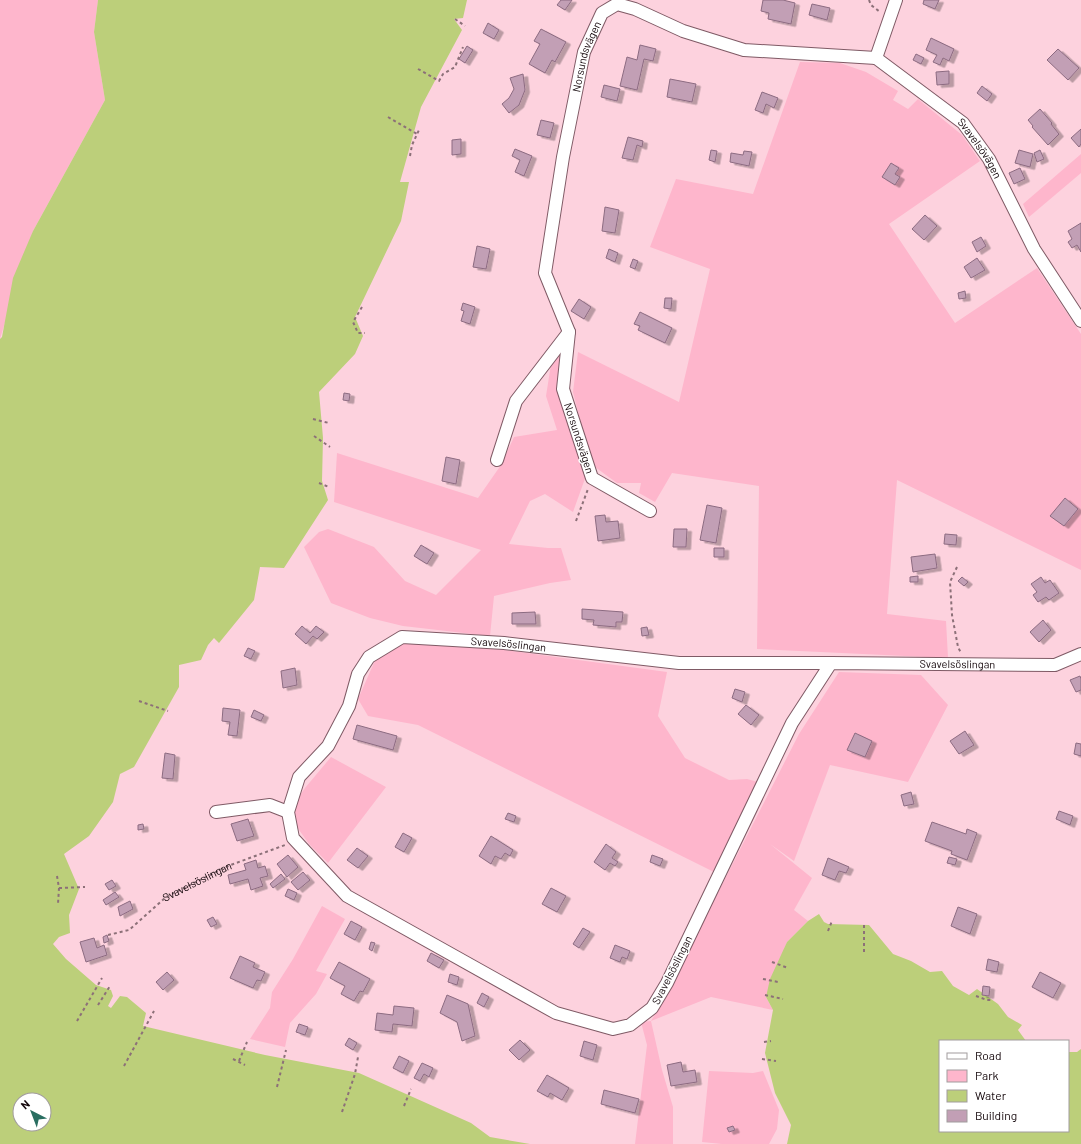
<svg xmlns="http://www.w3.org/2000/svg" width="1081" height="1144" viewBox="0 0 1081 1144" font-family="Barlow,sans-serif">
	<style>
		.green { fill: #feb6cc }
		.water { fill: #bccf7a; fill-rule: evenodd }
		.building { fill: #c29fb5; stroke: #8c6b81; filter: url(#shadow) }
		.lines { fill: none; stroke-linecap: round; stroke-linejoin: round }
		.minor-casing { stroke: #7f5a65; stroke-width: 14 }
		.path { stroke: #8c7078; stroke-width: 2; stroke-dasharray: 3 3; stroke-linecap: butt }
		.minor { stroke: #fff; stroke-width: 12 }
		.labels { text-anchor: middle; stroke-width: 3; stroke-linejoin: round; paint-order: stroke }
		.street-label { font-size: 11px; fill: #14070b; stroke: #fff }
	</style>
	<defs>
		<filter id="shadow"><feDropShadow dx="4.5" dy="2.5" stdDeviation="0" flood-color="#0004"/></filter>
	</defs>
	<rect width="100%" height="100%" fill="#fdd2de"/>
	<path class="green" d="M 0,0 L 98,0 L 94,32 L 105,100 L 33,231 L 0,339 Z
		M 800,62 L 840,63 L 866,72 L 898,91 L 893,100 L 908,109 L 918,99 L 962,135 L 980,161 L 889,224 L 955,323 L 1037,268 L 1081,334 L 1081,570 L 897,480 L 887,614 L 946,621 L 948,658 L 757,649 L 759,486 L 672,473 L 655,502 L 639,493 L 641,483 L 617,483 L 595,467 L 584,436 L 573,392 L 578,352 L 679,402 L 710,269 L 650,247 L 676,179 L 753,194 Z
		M 1081,154 L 1081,173 L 1029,217 L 1023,204 Z
		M 563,349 L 558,393 L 587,473 L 573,512 L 545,494 L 530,501 L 509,544 L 548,548 L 561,548 L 571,580 L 550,583 L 494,596 L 490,636 L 403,626 L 370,618 L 331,603 L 304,547 L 319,532 L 328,529 L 374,547 L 405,581 L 436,595 L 481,550 L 334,502 L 337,453 L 478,498 L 501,465 L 514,437 L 557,430 L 546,396 L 552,358 Z
		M 438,641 L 667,672 L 658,716 L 685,758 L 729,780 L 747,779 L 758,782 L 714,872 L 418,725 L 368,716 L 358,699 L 377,656 L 399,644 Z
		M 839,672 L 921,675 L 948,705 L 908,782 L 830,765 L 794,861 L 770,844 L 812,878 L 794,910 L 808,921 L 787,942 L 766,997 L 773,1010 L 711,997 L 651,1021 L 662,1070 L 673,1107 L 673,1144 L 635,1144 L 647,1045 L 641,1022 L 651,1021 L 662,1002 L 799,734 Z
		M 331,757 L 386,787 L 328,863 L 309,844 L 297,827 L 293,805 L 305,788 Z
		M 322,906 L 345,919 L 316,971 L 327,974 L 316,994 L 290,1023 L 285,1047 L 250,1039 L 270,1008 L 272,992 L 293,959 Z
		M 709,1071 L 753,1073 L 763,1071 L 779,1110 L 777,1129 L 769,1144 L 722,1144 L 702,1142 Z"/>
	<path class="water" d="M 98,0 L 467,0 L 463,18 L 454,19 L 462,30 L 421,107 L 400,182 L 409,182 L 401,221 L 355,317 L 363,336 L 355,354 L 319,392 L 323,438 L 322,481 L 328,500 L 284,568 L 260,567 L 254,600 L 219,643 L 214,638 L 208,645 L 201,660 L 179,665 L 179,687 L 134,767 L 120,774 L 113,802 L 89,836 L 64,854 L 79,889 L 69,915 L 70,933 L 59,937 L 53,944 L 66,959 L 96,985 L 111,990 L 113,996 L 108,1006 L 111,1008 L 120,996 L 127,997 L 146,1013 L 143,1026 L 265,1055 L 359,1073 L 471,1123 L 490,1137 L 530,1144 L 0,1144 L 0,339 L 2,337 L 13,278 L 33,231 L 105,100 L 94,32 ZM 20,1100 L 44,1100 L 44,1124 L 20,1124 Z
		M 819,914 L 824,922 L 828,924 L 869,925 L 893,954 L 911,961 L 930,972 L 942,971 L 953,986 L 969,995 L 977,989 L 998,1004 L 1008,1017 L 1022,1025 L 1018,1030 L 1026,1041 L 940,1041 L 940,1131 L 1068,1131 L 1068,1052 L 1077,1052 L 1081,1049 L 1081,1144 L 787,1144 L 791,1125 L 775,1093 L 765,1053 L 773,1010 L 766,997 L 770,979 L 787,942 L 808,921 Z"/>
	<path class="building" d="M 561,0 L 572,0 L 565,10 L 557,5 Z
		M 763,0 L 783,0 L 795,3 L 791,24 L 768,19 L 769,13 L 761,11 Z
		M 924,0 L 939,0 L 935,9 L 923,4 Z
		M 812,4 L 830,8 L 827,20 L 809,15 Z
		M 488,23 L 499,30 L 494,39 L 483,33 Z
		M 541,29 L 566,42 L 555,62 L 552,60 L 545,73 L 529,64 L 540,44 L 534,41 Z
		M 931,38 L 954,49 L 949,61 L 943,58 L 940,65 L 933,62 L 937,55 L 926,50 Z
		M 640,45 L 656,49 L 653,61 L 644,59 L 637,90 L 620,86 L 627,57 L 637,60 Z
		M 467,46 L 473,50 L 465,63 L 459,59 Z
		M 1058,49 L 1079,68 L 1068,80 L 1047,60 Z
		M 916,54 L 924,58 L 921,64 L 913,60 Z
		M 949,71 L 949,84 L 937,85 L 936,72 Z
		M 523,74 L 525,90 L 519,105 L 509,113 L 502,104 L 509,98 L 514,89 L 510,78 Z
		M 670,79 L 696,84 L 692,102 L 667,97 Z
		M 604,85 L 620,89 L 617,101 L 601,97 Z
		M 982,86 L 992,94 L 987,101 L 977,93 Z
		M 762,92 L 778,98 L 774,108 L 766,104 L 763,113 L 755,110 Z
		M 1040,109 L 1052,123 L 1051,124 L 1059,134 L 1048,145 L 1032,127 L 1033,126 L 1028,120 Z
		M 541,120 L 554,123 L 550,138 L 537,135 Z
		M 1081,129 L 1081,144 L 1079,147 L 1071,138 Z
		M 628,137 L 643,141 L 642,147 L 637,145 L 633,160 L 622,158 Z
		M 461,139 L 461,154 L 452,155 L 452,140 Z
		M 515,149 L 532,156 L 524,176 L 515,172 L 520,160 L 512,156 Z
		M 711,150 L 717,151 L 715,162 L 709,160 Z
		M 1019,150 L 1033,154 L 1030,167 L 1015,163 Z
		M 1040,150 L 1044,159 L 1037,162 L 1034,153 Z
		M 744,151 L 752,152 L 749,166 L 730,162 L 731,153 L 743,155 Z
		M 891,163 L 899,168 L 895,174 L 900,177 L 895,185 L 882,177 Z
		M 1020,168 L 1025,179 L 1014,184 L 1009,173 Z
		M 605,207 L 619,210 L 615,233 L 602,231 Z
		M 925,215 L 937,226 L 924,240 L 912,229 Z
		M 1081,223 L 1081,252 L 1077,245 L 1072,248 L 1068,242 L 1072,239 L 1068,231 Z
		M 981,237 L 986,246 L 977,252 L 972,242 Z
		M 477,246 L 490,249 L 486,269 L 473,267 Z
		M 609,249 L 618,253 L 615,262 L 606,258 Z
		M 977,258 L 985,270 L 971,278 L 964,267 Z
		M 633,259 L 638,261 L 635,269 L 630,267 Z
		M 965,291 L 966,298 L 959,299 L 958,293 Z
		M 665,298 L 672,298 L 671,309 L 664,308 Z
		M 579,299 L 591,307 L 584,319 L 571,311 Z
		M 463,303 L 475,307 L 470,324 L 461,321 L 464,311 L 461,310 Z
		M 640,312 L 672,328 L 665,343 L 638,330 L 640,326 L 634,324 Z
		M 344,393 L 350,394 L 349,401 L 343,400 Z
		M 446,457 L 460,460 L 456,484 L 442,481 Z
		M 1065,498 L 1078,509 L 1064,526 L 1050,516 Z
		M 707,505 L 722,508 L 716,543 L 700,540 Z
		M 605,515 L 606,522 L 618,521 L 620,538 L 598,541 L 595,516 Z
		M 674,529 L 687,529 L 686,547 L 673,547 Z
		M 945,534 L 957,535 L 956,545 L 944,544 Z
		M 421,545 L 434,553 L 427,564 L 414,556 Z
		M 714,548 L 724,548 L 724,557 L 714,557 Z
		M 935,554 L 937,568 L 913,572 L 911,557 Z
		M 918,576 L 918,582 L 910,582 L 910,577 Z
		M 962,577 L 968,582 L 964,586 L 958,581 Z
		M 1041,577 L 1045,583 L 1050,580 L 1059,593 L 1049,600 L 1046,597 L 1038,602 L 1033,595 L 1037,592 L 1031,584 Z
		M 582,609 L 623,612 L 622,622 L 616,622 L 616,627 L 593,625 L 594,620 L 582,619 Z
		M 535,612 L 536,624 L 512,624 L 512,613 Z
		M 1043,620 L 1051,630 L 1039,642 L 1030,632 Z
		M 302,626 L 310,633 L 316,626 L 324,632 L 317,639 L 313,636 L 306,644 L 295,634 Z
		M 647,627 L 649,635 L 642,636 L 641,628 Z
		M 248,648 L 255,651 L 251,659 L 244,656 Z
		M 295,668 L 297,685 L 283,688 L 281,671 Z
		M 1080,676 L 1081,679 L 1081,690 L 1076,692 L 1070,680 Z
		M 735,689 L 745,692 L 742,702 L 732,698 Z
		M 746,705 L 759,715 L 751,725 L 738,714 Z
		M 223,708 L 240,710 L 237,736 L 228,735 L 230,722 L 222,721 Z
		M 254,710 L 264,715 L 261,721 L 251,717 Z
		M 357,725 L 397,736 L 393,750 L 353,739 Z
		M 965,731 L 974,745 L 959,754 L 950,741 Z
		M 855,733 L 872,741 L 865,757 L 847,750 Z
		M 1076,743 L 1081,744 L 1081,756 L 1074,754 Z
		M 165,753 L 175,755 L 173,779 L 162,778 Z
		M 911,792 L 914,804 L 904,806 L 901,795 Z
		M 1059,811 L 1073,816 L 1070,825 L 1056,819 Z
		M 508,813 L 516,816 L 514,822 L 505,819 Z
		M 248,819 L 254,836 L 237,841 L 231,824 Z
		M 932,822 L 966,834 L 967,829 L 977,833 L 967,860 L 951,854 L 952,851 L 925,841 Z
		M 143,824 L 144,829 L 138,830 L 138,825 Z
		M 403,833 L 412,838 L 404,852 L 395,847 Z
		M 491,836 L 513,850 L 510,856 L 505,853 L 501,859 L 495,856 L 491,864 L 479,856 Z
		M 606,844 L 616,852 L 612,858 L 618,862 L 615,866 L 610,863 L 605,870 L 594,862 Z
		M 357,848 L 368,856 L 358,868 L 347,860 Z
		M 288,855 L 298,867 L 287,877 L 277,864 Z
		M 652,855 L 663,859 L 660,866 L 650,862 Z
		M 949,857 L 957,859 L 955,865 L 947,863 Z
		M 828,858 L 849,867 L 846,873 L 839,871 L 835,880 L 822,875 Z
		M 256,860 L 258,868 L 265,866 L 268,876 L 260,878 L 263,886 L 251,890 L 248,879 L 230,884 L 228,875 L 246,870 L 244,864 Z
		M 303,872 L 310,880 L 298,890 L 291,882 Z
		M 281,874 L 285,879 L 273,888 L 270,884 Z
		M 112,880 L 116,886 L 109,890 L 105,884 Z
		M 551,888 L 566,896 L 557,912 L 542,904 Z
		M 288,889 L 297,893 L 294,900 L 285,896 Z
		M 115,892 L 119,897 L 106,905 L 103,900 Z
		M 130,901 L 133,909 L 120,916 L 118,907 Z
		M 958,907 L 977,914 L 970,934 L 951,926 Z
		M 213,917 L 217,924 L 211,927 L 207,920 Z
		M 351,921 L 362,927 L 355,940 L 344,934 Z
		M 583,928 L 590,932 L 579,948 L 573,944 Z
		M 107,935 L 109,941 L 104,943 L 103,937 Z
		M 94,938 L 97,948 L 104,945 L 107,955 L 86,962 L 80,942 Z
		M 371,942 L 375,943 L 372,951 L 369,949 Z
		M 615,945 L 630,951 L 627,959 L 622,957 L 620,962 L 610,958 Z
		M 431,953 L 444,960 L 439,968 L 427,961 Z
		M 240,956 L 255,963 L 253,967 L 265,972 L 261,981 L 257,980 L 253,988 L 230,978 Z
		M 988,959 L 999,962 L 997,972 L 986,970 Z
		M 339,962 L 370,979 L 363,992 L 360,991 L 354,1001 L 341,994 L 345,986 L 330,978 Z
		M 167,972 L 174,980 L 163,990 L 156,982 Z
		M 1040,972 L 1061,983 L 1053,998 L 1032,987 Z
		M 450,974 L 459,977 L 457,985 L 448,982 Z
		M 983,986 L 990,987 L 989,996 L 982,995 Z
		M 482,993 L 489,997 L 484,1007 L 477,1003 Z
		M 447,995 L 468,1004 L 475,1036 L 462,1041 L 457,1022 L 440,1013 Z
		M 394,1006 L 414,1008 L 412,1026 L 393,1024 L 392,1032 L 375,1030 L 377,1013 L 393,1015 Z
		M 299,1024 L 308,1027 L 305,1035 L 296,1032 Z
		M 349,1038 L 357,1043 L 353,1050 L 345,1045 Z
		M 520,1040 L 530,1050 L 519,1060 L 509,1050 Z
		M 584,1041 L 597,1045 L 593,1060 L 580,1056 Z
		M 399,1056 L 409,1061 L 403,1073 L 393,1068 Z
		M 681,1062 L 683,1072 L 695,1070 L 697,1082 L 671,1086 L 667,1065 Z
		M 422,1063 L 433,1068 L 429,1077 L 424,1074 L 420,1081 L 414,1078 Z
		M 547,1075 L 569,1088 L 562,1100 L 550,1093 L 548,1097 L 537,1091 Z
		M 604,1090 L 639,1099 L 635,1113 L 601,1104 Z
		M 733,1126 L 735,1130 L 729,1132 L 727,1128 Z"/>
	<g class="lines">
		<defs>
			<g id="minor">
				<path id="s2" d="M 876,58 L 963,123 L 989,159 L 1034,249 L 1081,321"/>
				<path d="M 876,58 L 896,0"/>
				<path d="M 497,460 L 516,401 L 569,332"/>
				<path id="s3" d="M 650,511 L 592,478 L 563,389 L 569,332 L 545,273 L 563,157 L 584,52 L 602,13 L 617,4 L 635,9 L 683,31 L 744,50 L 876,58"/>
				<path id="s4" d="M 831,663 L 792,723 L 667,983 L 652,1008 L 630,1025 L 613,1029 L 556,1013 L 347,896 L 293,838 L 288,812 L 299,777 L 328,746 L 349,706 L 358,674 L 369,657 L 402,637 L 504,643 L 679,663 L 831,663 L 1055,665 L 1081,654"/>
				<path d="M 216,812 L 270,805 L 288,812"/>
			</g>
		</defs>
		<use href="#minor" class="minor-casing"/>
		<g class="path">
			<path d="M 869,0 L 871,5 L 880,12"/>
			<path d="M 455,19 L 465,26"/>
			<path d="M 418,69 L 439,81 L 443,74 L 455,67 L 463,47"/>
			<path d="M 388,117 L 417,134"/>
			<path d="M 410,156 L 412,145 L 419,130"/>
			<path d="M 362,307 L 353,322 L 358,333 L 365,333"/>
			<path d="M 313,419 L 329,423"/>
			<path d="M 314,436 L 330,447"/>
			<path d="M 319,483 L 329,487"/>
			<path d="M 576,521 L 588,489"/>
			<path d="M 957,567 L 950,582 L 952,615 L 958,647 L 961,653"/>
			<path d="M 139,701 L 168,711"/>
			<path d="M 57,876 L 59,888 L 58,904"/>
			<path d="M 59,888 L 85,887"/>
			<path d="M 828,931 L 832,921"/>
			<path id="s1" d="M 108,935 L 129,930 L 166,897 L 228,866 L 285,845"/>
			<path d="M 864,952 L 864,925"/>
			<path d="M 772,962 L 788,968"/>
			<path d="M 763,979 L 778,982"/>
			<path d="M 765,995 L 783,999"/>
			<path d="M 976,996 L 987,1000 L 992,1000"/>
			<path d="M 98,1005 L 110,986"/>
			<path d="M 77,1021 L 102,978"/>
			<path d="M 764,1042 L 771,1041"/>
			<path d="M 233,1059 L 245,1065"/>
			<path d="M 762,1059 L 776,1061"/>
			<path d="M 239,1061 L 247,1042"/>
			<path d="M 124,1066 L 154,1011"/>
			<path d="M 277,1087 L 286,1050"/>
			<path d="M 404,1106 L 411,1089"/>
			<path d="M 342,1112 L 355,1074 L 358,1057"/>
		</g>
		<use href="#minor" class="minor"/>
	</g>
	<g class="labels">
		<g class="street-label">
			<text dy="4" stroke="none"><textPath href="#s3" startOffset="502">Norsundsvägen</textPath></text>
			<text dy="4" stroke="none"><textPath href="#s2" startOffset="139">Svavelsövägen</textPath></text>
			<text transform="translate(579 438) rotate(72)" y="4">Norsundsvägen</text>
			<text dy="4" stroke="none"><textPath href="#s4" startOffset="1162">Svavelsöslingan</textPath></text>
			<text dy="4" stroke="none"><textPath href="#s4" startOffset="1612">Svavelsöslingan</textPath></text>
			<text dy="4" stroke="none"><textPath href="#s1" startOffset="106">Svavelsöslingan</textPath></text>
			<text transform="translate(672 970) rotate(-63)" y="4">Svavelsöslingan</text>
		</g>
	</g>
	<rect x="939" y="1040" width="130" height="92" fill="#ffffff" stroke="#a19c9d"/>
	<rect x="947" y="1053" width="20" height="6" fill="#ffffff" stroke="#a19c9d"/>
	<text x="975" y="1060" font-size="12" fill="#14070b">Road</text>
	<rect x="947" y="1070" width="20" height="12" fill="#feb6cc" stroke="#a19c9d"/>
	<text x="975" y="1080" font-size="12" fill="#14070b">Park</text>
	<rect x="947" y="1090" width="20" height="12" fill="#bccf7a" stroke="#a19c9d"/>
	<text x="975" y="1100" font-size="12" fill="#14070b">Water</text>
	<rect x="947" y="1110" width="20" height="12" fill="#c29fb5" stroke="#a19c9d"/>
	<text x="975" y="1120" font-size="12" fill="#14070b">Building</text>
	<g transform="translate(32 1112) rotate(318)"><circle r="19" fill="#ffffff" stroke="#a19c9d"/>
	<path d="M0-3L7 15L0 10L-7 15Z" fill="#296e61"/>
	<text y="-6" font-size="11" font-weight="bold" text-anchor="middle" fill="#14070b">N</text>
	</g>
</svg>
